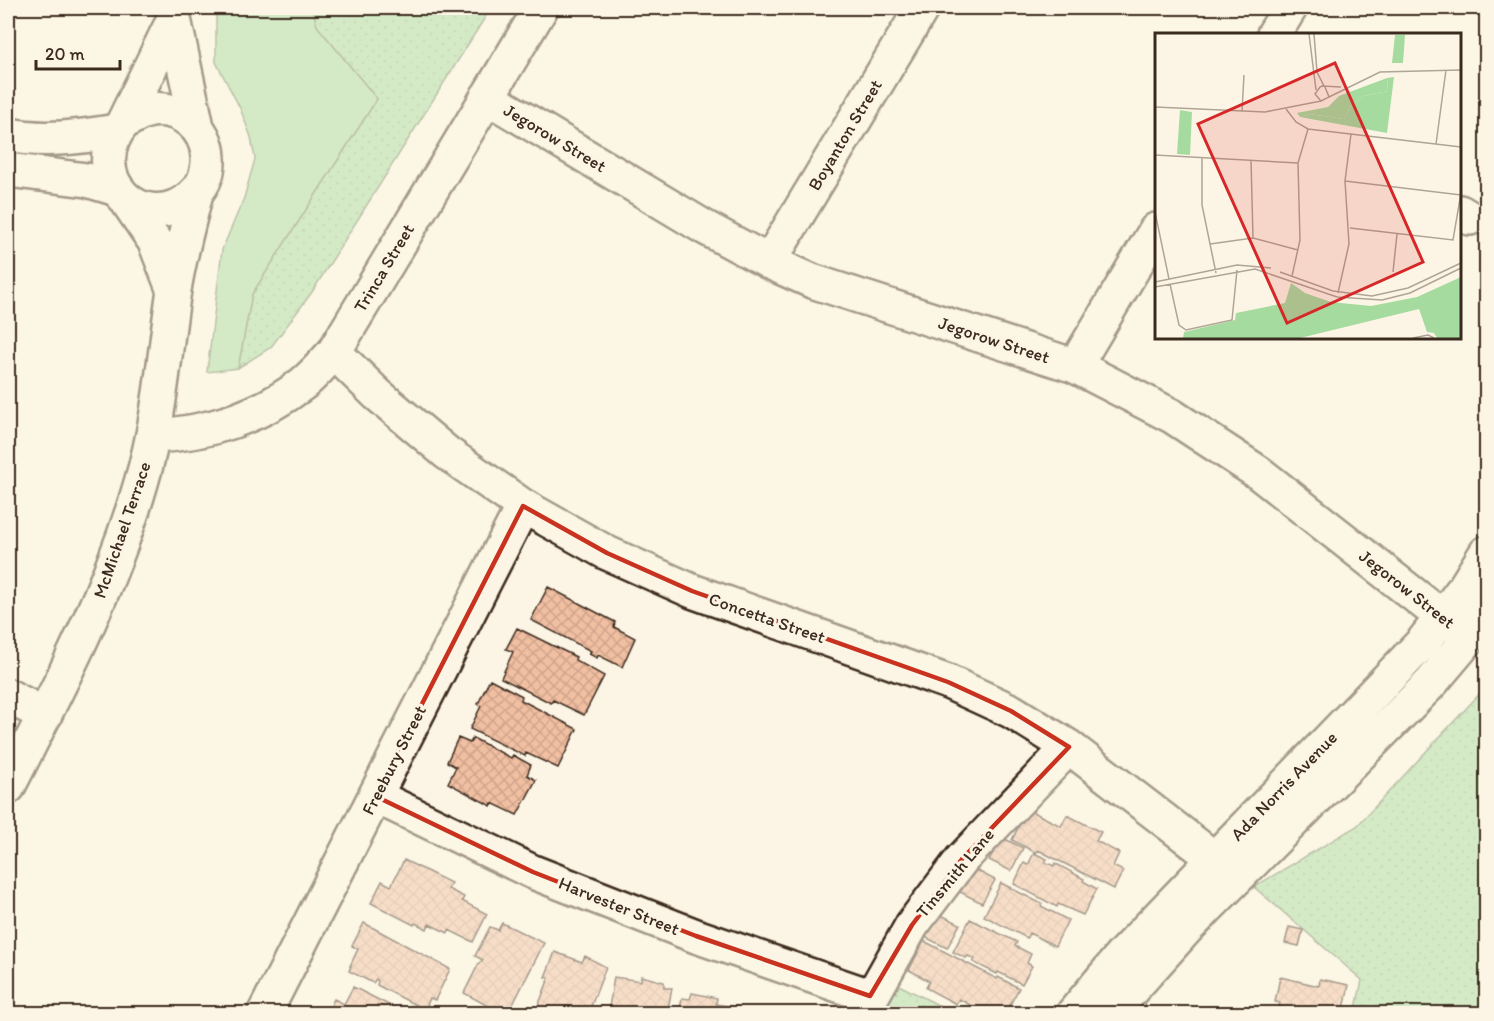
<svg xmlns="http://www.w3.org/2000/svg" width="1494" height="1021" viewBox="0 0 1494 1021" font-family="Itim,sans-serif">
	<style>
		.park { fill: url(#park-dots); stroke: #70825e; stroke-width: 1.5 }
		.garden { fill: #a5db9f; stroke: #70825e; stroke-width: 1.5 }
		.building { fill: url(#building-cross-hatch); stroke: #3b2a1e; stroke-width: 1.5 }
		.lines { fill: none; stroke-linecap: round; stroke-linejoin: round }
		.street-casing { stroke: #3b2a1e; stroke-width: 38 }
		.secondary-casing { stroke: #3b2a1e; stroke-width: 38 }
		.street { stroke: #fcf5e5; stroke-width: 33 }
		.secondary { stroke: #fcf5e5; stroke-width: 33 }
		.marked { fill: none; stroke: #c8321e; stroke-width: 4.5; stroke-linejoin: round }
		.labels { text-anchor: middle; stroke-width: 6; stroke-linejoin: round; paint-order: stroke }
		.street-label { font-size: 18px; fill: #3b2a1e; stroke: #fcf5e5 }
		.inset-road { fill: none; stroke: #afa495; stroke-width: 1.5 }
		.view { fill: #d62828; fill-opacity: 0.15; stroke: #d62828; stroke-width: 3 }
		.inset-edge { fill: none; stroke: #3b2a1e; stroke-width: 3 }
	</style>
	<defs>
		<pattern id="park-dots" width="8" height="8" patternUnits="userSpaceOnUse" patternTransform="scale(1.5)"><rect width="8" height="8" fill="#a5db9f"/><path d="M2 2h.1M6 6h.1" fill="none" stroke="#8fbc88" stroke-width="1.8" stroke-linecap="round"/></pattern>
		<pattern id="building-cross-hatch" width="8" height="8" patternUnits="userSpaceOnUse" patternTransform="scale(1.5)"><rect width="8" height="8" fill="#f1bfa2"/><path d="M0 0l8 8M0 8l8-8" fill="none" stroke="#d0a48b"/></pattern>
	</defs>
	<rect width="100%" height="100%" fill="#fcf5e5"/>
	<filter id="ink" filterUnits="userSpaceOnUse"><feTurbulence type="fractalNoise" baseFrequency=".0167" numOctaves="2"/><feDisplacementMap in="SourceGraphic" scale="12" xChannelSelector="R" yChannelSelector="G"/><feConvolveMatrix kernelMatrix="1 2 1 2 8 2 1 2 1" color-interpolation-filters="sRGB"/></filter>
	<g filter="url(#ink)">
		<path class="park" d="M 312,8 L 491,8 L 312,292 L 271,347 L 238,368 L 252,294 L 377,99 L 317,26 Z
			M 1486,687 L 1486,1013 L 1355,1013 L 1362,980 L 1254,887 L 1357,826 Z
			M 887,979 L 954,1013 L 869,1014 Z"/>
		<path class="garden" d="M 216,8 L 312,8 L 317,26 L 377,99 L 252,294 L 238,368 L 207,372 L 222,250 L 244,198 L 255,159 L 251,137 L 240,108 L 216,62 Z"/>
		<path class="building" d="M 548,587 L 615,622 L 614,627 L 635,638 L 622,667 L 598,655 L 597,658 L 589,654 L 591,651 L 531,620 Z
			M 517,628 L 576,657 L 575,660 L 604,676 L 584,715 L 553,700 L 551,703 L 501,678 L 513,652 L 506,649 Z
			M 490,679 L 522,696 L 521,700 L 577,729 L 558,768 L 526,753 L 525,756 L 470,729 L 481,706 L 478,704 Z
			M 458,738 L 470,743 L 473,738 L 511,758 L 513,755 L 531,765 L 527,775 L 536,780 L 517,815 L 492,803 L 491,806 L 448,783 L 456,767 L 447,762 Z
			M 1027,809 L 1061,826 L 1067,815 L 1101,832 L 1096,841 L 1119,853 L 1113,866 L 1123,871 L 1114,889 L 1038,850 L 1036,853 L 1012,840 Z
			M 1001,837 L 1023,848 L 1011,871 L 989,860 Z
			M 1034,853 L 1047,859 L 1045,862 L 1054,866 L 1055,863 L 1084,879 L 1083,881 L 1097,889 L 1083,915 L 1058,904 L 1057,907 L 1014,884 L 1024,863 L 1028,865 Z
			M 404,860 L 451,883 L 448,889 L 464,897 L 462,901 L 487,914 L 473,942 L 449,930 L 448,933 L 429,924 L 427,929 L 415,923 L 414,925 L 371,903 L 382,881 L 391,886 Z
			M 972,868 L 995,880 L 982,903 L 960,892 Z
			M 1001,883 L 1042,904 L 1041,906 L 1068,920 L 1055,946 L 1029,933 L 1027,938 L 984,916 Z
			M 937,913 L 960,924 L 947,948 L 925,937 Z
			M 970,919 L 1017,942 L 1015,946 L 1031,954 L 1027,963 L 1032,966 L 1022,984 L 998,972 L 997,974 L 973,962 L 975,959 L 968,956 L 966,958 L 953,952 Z
			M 364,923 L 450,969 L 435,1000 L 430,998 L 425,1010 L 377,985 L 378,981 L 376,979 L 373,983 L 349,971 L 351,966 L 350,966 L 358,949 L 352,946 Z
			M 502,923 L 544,943 L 508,1014 L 503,1014 L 464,993 L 479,963 L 483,960 L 475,956 L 490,927 L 498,930 Z
			M 1289,927 L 1303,930 L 1299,946 L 1285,943 Z
			M 924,941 L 997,979 L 998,977 L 1019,988 L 1006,1012 L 1001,1010 L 999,1014 L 982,1014 L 982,1011 L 959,999 L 956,1004 L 926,988 L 929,981 L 909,970 Z
			M 555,952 L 582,962 L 585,956 L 606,967 L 588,1014 L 535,1014 L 549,978 L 545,977 Z
			M 641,976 L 664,982 L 664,988 L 672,988 L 667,1014 L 608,1014 L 614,977 L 641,981 Z
			M 1280,977 L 1319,986 L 1320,979 L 1349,985 L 1343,1014 L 1307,1014 L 1279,1007 L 1280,1003 L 1275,1002 Z
			M 353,987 L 399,1010 L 397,1014 L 327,1014 L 334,999 L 344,1004 Z
			M 692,993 L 717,998 L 716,1004 L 740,1008 L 738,1014 L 679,1014 L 682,998 L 690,999 Z
			M 1279,1007 L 1307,1014 L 1273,1014 L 1274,1010 L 1278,1012 Z
			M 1221,1009 L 1244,1013 L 1220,1014 Z"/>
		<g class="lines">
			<defs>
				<path id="street" d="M 173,14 L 197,127
					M 1274,34 L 1290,8
					M 487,97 L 704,227 L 769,262 L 812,281 L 1075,366 L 1172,416 L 1259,473 L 1469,638
					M 123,123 C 132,117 141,111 152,110 C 180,106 207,128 208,157 C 209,173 203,187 191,197 C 142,239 80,175 123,123 L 173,21
					M 125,198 L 155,242 L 174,291
					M 1460,212 L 1470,218
					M 769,262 L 922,8
					M 334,352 L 377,394 L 447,453 L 523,506 L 607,553 L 692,591 L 948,682 L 1011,711 L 1069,747 L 1215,859
					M 1075,366 L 1156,230
					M 153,436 C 206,434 259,417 301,385 C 313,376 324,363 334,352 L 541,8
					M 8,696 L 45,715
					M 8,787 C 58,689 110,590 141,483 C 160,420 164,355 174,290 C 179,258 188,225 196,193
					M 375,796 L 533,872 L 696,936 L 870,996
					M 264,1014 L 523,506
					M 862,1014 L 912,925 L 962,859 L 1069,747
					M 1073,1014 L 1122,955 L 1422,643 L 1465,587 L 1486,553
					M 1110,1014 L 1187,928 L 1431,683 L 1469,638 L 1486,612"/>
				<path id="secondary" d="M 8,135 C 45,142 80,137 117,131
					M 8,170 L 87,180 L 117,189"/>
			</defs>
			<use href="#street" class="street-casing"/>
			<use href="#secondary" class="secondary-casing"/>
			<use href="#street" class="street"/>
			<use href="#secondary" class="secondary"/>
		</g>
	</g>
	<path d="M0 0H1494V1021H0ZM 523,506 L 607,553 L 692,591 L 948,682 L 1011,711 L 1069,747 L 962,859 L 912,925 L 870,996 L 696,936 L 533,872 L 375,796 Z" fill="#fcf5e5" fill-opacity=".55" fill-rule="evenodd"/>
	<path class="marked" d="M 523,506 L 607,553 L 692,591 L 948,682 L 1011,711 L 1069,747 L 962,859 L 912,925 L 870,996 L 696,936 L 533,872 L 375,796 Z"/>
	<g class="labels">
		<g class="street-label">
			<text transform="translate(845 135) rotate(-59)" y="6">Boyanton Street</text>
			<text transform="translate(555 138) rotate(31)" y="6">Jegorow Street</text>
			<text transform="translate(384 268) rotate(-59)" y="6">Trinca Street</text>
			<text transform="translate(994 340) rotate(18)" y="6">Jegorow Street</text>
			<text transform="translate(122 530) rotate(-71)" y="6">McMichael Terrace</text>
			<text transform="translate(1407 589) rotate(38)" y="6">Jegorow Street</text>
			<text transform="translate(767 618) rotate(19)" y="6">Concetta Street</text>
			<text transform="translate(394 760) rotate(-63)" y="6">Freebury Street</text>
			<text transform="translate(1284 786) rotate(-46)" y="6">Ada Norris Avenue</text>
			<text transform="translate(955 873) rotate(-50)" y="6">Tinsmith Lane</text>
			<text transform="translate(619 906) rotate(22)" y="6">Harvester Street</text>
		</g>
	</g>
	<g transform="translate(1155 33)">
		<rect width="306" height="306" fill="#fcf5e5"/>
		<path d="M 240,2 L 250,2 L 248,30 L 237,30 ZM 239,44 L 232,100 L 145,84 L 155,81 L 189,86 L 195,74 L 208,63 L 233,58 L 232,45 ZM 25,77 L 37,79 L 35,122 L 22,121 ZM 306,244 L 306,305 L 282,305 L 279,300 L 272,299 L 264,276 L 145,305 L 28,305 L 29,299 L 80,287 L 81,280 L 130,270 L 136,250 L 150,260 L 176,269 L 216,273 L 262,264 Z" fill="#a5db9f"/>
		<path d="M 232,45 L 233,58 L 208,63 L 195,74 L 189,86 L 155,81 L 145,84 L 142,80 L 173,74 L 184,63 Z" fill="#a5db9f"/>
		<path class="inset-road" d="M 154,1 L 161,57M 159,1 L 162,39 L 169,53M 170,54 L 174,64 L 166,68 L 160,61 L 165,54 L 167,53 L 186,54M 174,64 L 225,39 L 306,37M 0,74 L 110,79 L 166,68M 131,76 L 141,89 L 153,96 L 306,114M 87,78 L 89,42M 281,111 L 291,37M 0,122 L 143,130M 47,125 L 47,172 L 61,240M 96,127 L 98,205M 190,148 L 306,162M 0,179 L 14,246M 195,195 L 298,207 L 306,160M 55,211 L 98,205 L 143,217M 125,239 L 178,258 L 217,263 L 253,255 L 306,230M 238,239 L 242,201M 137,243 L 145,207 L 143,130 L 153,96M 0,249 L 82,232 L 116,235M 15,251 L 24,292 L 31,297 L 77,287 L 82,237M 0,254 L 100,236 L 182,264 L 227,267 L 255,260 L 306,235M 183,260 L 194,211 L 190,148 L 196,101M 258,305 L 273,302 L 279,305"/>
		<path class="view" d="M 180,30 L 268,229 L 132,290 L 43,91 Z"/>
		<rect width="306" height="306" class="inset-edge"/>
	</g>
	<rect width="1494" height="1021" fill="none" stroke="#fcf5e5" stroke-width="30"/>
	<rect x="15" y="15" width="1464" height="991" fill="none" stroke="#3b2a1e" stroke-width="2" filter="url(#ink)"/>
	<path d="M36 60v9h84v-9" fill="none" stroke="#3b2a1e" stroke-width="3"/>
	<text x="45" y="60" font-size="18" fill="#3b2a1e" stroke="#fcf5e5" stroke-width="4.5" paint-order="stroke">20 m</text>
</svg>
